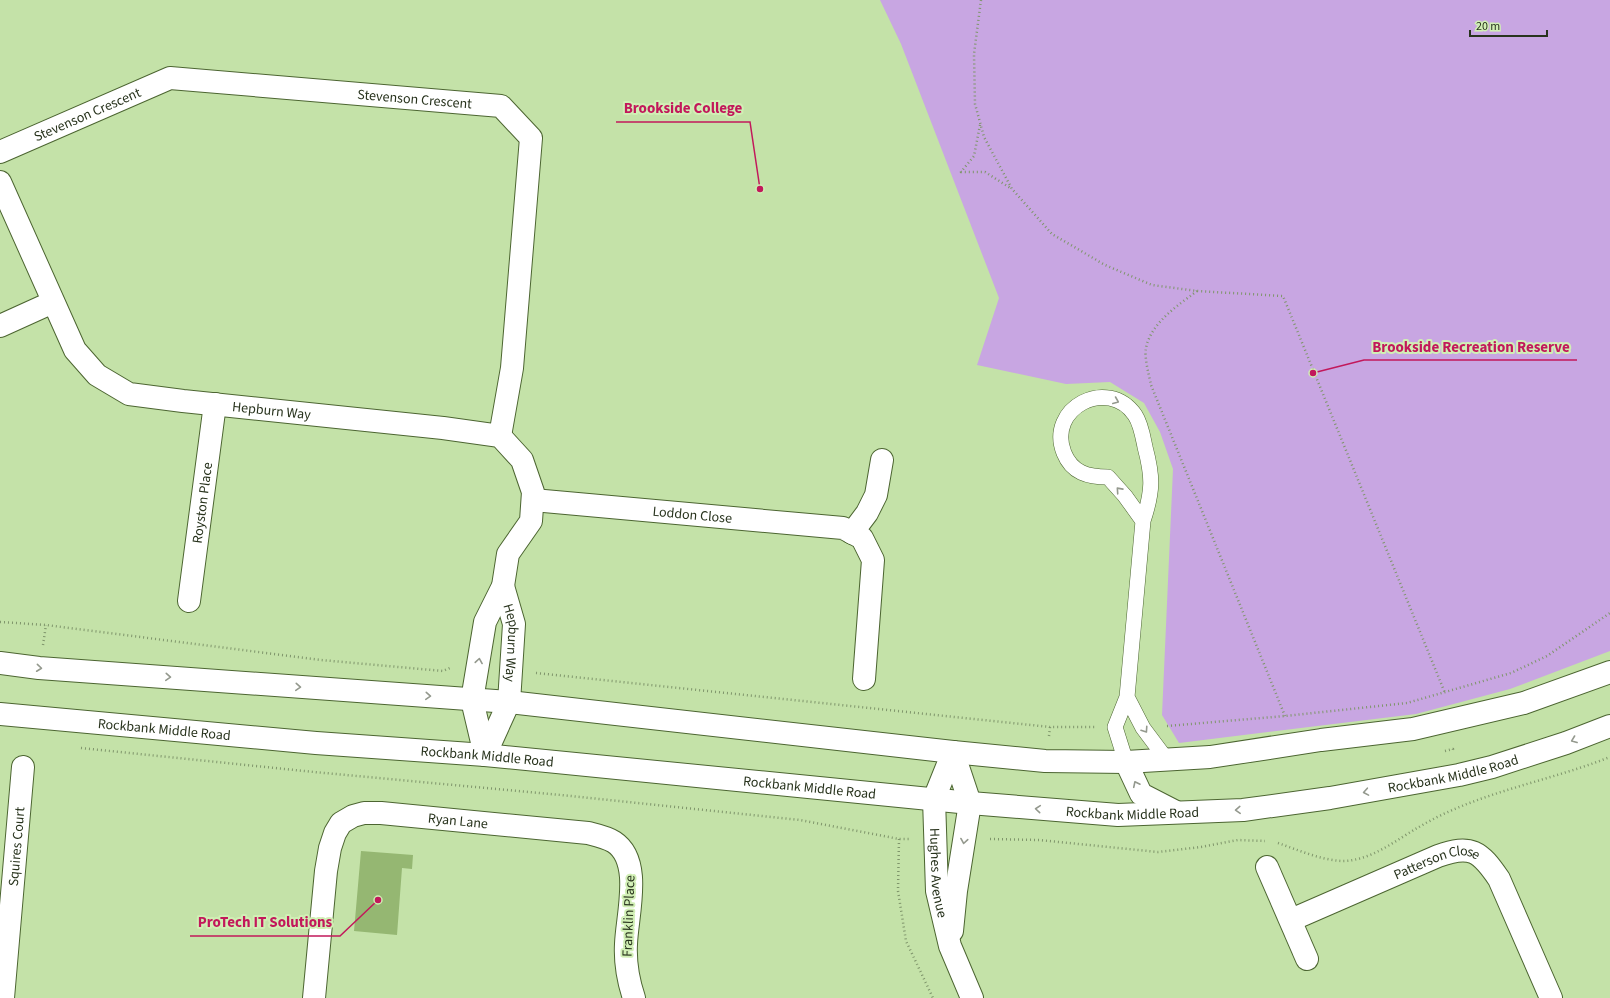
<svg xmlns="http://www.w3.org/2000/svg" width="1610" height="998" viewBox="0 0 1610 998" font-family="'Source Sans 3',sans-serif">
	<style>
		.green { fill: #c8a6e2 }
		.building { fill: #95b772 }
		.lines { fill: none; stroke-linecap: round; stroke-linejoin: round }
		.service-casing { stroke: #4c6531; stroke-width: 16 }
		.minor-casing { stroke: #4c6531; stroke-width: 24 }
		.tertiary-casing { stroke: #4c6531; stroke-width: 24 }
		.path { stroke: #7f956b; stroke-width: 2.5; stroke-dasharray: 1 3; stroke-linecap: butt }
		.service { stroke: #fff; stroke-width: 15 }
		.minor { stroke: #fff; stroke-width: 22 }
		.tertiary { stroke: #fff; stroke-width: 22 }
		.oneway { stroke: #94998e }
		.labels { text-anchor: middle; stroke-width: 4; stroke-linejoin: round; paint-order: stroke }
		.street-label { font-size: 14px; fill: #28331d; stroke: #d1efb5 }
		.leader { fill: none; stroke: #c2185b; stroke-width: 1.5 }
		.callout-dot { fill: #c2185b; stroke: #d1efb5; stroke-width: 1.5 }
		.callout-label { font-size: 15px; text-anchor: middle; font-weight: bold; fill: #c2185b; stroke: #d1efb5; stroke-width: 4; stroke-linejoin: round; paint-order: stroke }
	</style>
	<rect width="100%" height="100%" fill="#c4e2a8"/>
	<path class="green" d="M 880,0 L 1610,0 L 1610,651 L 1510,689 L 1416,714 L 1179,743 L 1162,715 L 1173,469 L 1160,432 L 1144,403 L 1110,382 L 1066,384 L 977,365 L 999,298 L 901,44 Z"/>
	<path class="building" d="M 361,851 L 413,855 L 412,869 L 402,868 L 397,935 L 354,931 Z"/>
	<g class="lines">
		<defs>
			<path id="service" d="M 1127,697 L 1143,728 L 1167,760
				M 1126,762 L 1115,727 L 1127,697 L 1143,521 C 1153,491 1153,477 1145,447 C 1143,437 1141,424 1135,415 C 1108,376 1046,408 1064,453 C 1072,473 1088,477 1108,477 L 1125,496 L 1143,521"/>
			<g id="minor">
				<path id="s1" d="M 0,152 L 170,78 L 501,106 L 531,138 L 512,368 L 500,436"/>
				<path id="s2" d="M 0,182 L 75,350 L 97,375 L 129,394 L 183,401 L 443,428 L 500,436 L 522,460 L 533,492 L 531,521 L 508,554 L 503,586 L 485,622 L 472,700"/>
				<path d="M 0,326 L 53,302"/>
				<path id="s3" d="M 533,500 L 843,528 L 862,538 L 873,560 L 864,679"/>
				<path d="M 852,533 L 867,513 L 876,495 L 882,460"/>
				<path id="s4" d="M 503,586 L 514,624 L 509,702"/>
				<path id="s5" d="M 189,601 L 215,404"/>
				<path id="s6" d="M 934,799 L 937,891 L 950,946 L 972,998"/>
				<path d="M 1267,867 L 1307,959"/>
				<path id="s7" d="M 1291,920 L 1438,856 C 1471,844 1480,851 1499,879 L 1551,998"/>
				<path d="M 952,931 L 956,891 L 970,803"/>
				<path id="s8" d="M 3,998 L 23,767"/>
				<path id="s9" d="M 314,998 L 326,871 L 330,848 L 335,833 L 341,823 L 353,816 L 364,813 L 381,813 L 588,833 C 596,835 606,837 614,842 C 643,861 627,915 626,944 C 625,962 628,980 634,998"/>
			</g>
			<g id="tertiary">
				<path d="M 0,663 L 39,668 L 509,702 L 953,752 L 1045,761 L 1126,762 L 1210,757 L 1321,740 L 1413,729 L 1524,703 L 1610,672"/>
				<path d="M 472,700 L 485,755"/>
				<path id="s10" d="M 0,714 L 316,743 L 485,755 L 970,803 L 1118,815 L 1243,810 L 1330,798 L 1459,775 L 1492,767 L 1566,743 L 1610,726"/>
				<path d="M 953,752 L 970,803"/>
				<path d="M 485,755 L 509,702"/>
				<path d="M 1126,762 L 1141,794 L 1176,812"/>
				<path d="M 934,799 L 953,752"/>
			</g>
		</defs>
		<use href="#service" class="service-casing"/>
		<use href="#minor" class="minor-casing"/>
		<use href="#tertiary" class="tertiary-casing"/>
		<path class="path" d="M 981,0 L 974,54 L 975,104 L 984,137 L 1012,189 L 1052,234 L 1105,265 L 1152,285 L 1197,291 L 1283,296 L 1445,693
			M 980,125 L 974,156 L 961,172 L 985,172 L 1012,189
			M 1197,291 C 1177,306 1151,323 1146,348 C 1144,357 1149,375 1151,385 L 1285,716
			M 0,622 L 46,625 L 321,660 L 443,671 L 452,667
			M 43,645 L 46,625
			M 536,673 L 1050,727 L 1096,727
			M 1167,726 L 1285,716 L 1407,703 L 1511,673 L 1547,656 L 1610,613
			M 1049,736 L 1050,727
			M 81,748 L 314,772 L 561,795 L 800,820 L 899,839 L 911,839
			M 1445,751 L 1453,749 L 1453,752
			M 899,839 L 898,891 L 906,941 L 933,998
			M 990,839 L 1039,840 L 1158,852 L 1201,847 L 1238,840 L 1265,841
			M 1278,843 C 1298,850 1321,860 1342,861 C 1371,861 1396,840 1419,827 C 1478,792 1547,782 1610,757"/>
		<use href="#service" class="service"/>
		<use href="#minor" class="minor"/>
		<use href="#tertiary" class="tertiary"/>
	</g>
	<defs><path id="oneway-chevron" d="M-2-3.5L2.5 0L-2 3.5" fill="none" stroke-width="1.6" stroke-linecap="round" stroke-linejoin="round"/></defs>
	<g class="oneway">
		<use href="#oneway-chevron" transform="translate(1116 401) rotate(23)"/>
		<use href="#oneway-chevron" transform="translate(1119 490) rotate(-132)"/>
		<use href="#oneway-chevron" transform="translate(479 661) rotate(-81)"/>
		<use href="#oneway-chevron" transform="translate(39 668) rotate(6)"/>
		<use href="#oneway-chevron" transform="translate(168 677) rotate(4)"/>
		<use href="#oneway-chevron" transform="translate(298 687) rotate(4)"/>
		<use href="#oneway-chevron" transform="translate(428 696) rotate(4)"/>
		<use href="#oneway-chevron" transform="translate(1145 730) rotate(56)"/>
		<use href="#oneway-chevron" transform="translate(1574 740) rotate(159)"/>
		<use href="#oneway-chevron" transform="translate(1136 784) rotate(-116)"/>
		<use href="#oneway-chevron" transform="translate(1366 792) rotate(170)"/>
		<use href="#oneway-chevron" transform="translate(1038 809) rotate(-175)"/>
		<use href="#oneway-chevron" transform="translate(1238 810) rotate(177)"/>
		<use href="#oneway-chevron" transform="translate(964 841) rotate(99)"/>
	</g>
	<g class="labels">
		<g class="street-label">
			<text dy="5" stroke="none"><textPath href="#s1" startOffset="431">Stevenson Crescent</textPath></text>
			<text dy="5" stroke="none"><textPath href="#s1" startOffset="95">Stevenson Crescent</textPath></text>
			<text dy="5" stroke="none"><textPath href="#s2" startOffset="398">Hepburn Way</textPath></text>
			<text dy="5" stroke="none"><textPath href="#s5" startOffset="99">Royston Place</textPath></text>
			<text dy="5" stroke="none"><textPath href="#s3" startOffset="160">Loddon Close</textPath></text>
			<text dy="5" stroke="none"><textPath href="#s4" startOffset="58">Hepburn Way</textPath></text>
			<text dy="5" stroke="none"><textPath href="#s10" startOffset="165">Rockbank Middle Road</textPath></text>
			<text dy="5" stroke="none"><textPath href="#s10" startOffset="489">Rockbank Middle Road</textPath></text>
			<text dy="5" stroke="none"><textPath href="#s10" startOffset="1461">Rockbank Middle Road</textPath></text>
			<text dy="5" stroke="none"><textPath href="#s10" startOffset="813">Rockbank Middle Road</textPath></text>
			<text dy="5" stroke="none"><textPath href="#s10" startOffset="1137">Rockbank Middle Road</textPath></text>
			<text dy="5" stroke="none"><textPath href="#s9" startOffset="298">Ryan Lane</textPath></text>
			<text dy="5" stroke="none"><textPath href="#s8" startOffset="152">Squires Court</textPath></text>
			<text dy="5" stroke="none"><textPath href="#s7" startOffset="158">Patterson Close</textPath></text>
			<text dy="5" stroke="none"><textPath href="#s6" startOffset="74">Hughes Avenue</textPath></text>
			<text transform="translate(628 916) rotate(-88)" y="5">Franklin Place</text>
		</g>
	</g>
	<path class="leader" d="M760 189L750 122H616M1313 373L1364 360H1577M378 900L340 936H190"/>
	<g class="callout-dot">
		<circle cx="760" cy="189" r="4"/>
		<circle cx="1313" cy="373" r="4"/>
		<circle cx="378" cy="900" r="4"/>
	</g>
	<g class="callout-label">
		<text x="683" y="113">Brookside College</text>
		<text x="1471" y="352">Brookside Recreation Reserve</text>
		<text x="265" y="927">ProTech IT Solutions</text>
	</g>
	<path d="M1470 30v6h77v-6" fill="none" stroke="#28331d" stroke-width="2"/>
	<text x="1476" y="30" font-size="12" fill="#28331d" stroke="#d1efb5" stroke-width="3" paint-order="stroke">20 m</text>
</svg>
